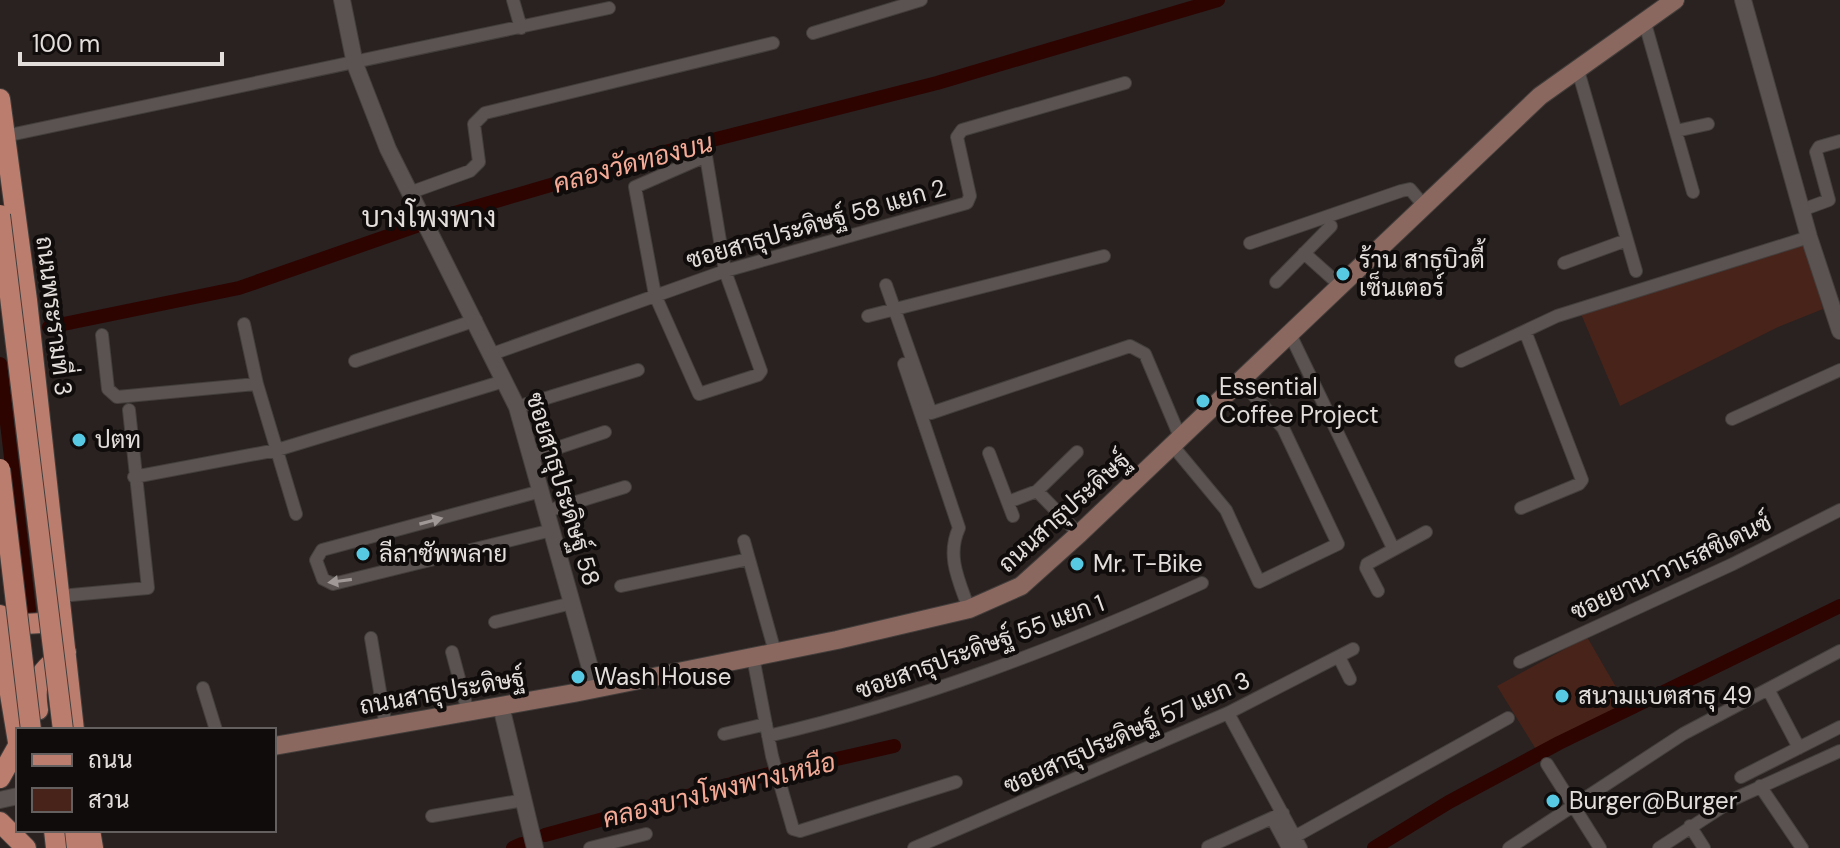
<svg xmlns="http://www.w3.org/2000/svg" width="1840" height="848" viewBox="0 0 1840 848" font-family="'DM Sans',Sarabun,sans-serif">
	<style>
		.green { fill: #48231a }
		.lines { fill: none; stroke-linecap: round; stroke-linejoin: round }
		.canal { stroke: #2d0400; stroke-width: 14 }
		.minor-casing { stroke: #433e3c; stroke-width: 14 }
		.tertiary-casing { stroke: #433e3c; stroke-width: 18 }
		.secondary-casing { stroke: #433e3c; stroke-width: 20 }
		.primary-casing { stroke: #433e3c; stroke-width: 22 }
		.minor { stroke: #5b5351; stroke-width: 12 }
		.tertiary { stroke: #5b5351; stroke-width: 16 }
		.secondary { stroke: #8b685f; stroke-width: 18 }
		.primary { stroke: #bb7e6e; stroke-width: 20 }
		.primary-bridge-casing { stroke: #433e3c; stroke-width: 22; stroke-linecap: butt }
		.primary-bridge { stroke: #bb7e6e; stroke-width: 20 }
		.oneway { fill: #9f9896 }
		.poi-dot { fill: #58c9e3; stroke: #0f0c0b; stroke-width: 3 }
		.labels { text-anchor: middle; stroke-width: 8; stroke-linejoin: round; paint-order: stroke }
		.street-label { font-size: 24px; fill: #e3dedc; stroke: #0f0c0b }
		.poi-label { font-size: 24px; fill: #e3dedc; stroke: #0f0c0b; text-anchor: start }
		.water-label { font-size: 26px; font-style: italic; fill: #f5aa96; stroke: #0f0c0b }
		.quarter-label { font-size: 28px; fill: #e3dedc; stroke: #0f0c0b }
	</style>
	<rect width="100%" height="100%" fill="#292220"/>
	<path class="green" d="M 1804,244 L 1823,309 L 1778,327 L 1620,406 L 1581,314 Z
		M 1587,637 L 1627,706 L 1537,751 L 1497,686 Z"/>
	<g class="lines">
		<path class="canal" d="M 49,327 L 239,288 L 448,215 L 657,154 L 937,83 L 1218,0
			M 0,364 L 29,610
			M 545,835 L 761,776 L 894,746
			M 513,848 L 522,844
			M 1374,848 L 1449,802 L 1559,743 L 1840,606"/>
		<defs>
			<path id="minor" d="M 513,0 L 521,28
				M 1644,20 L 1693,192
				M 813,33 L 921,0
				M 1577,67 L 1636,271
				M 1676,131 L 1708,124
				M 5,136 L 609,8
				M 706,156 L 725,271 L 761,371 L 758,375 L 699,394 L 655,295 L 635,187 Z
				M 409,193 L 470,171 L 479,162 L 474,124 L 485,113 L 773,43
				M 1802,210 L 1829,200 L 1816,152 L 1819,147 L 1840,141
				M 1250,243 L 1401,191 L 1410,189 L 1425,207
				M 1304,253 L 1342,287
				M 1564,263 L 1627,240
				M 1276,282 L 1331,226
				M 886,285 L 931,413 L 1130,346 L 1145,354 L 1180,437
				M 868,316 L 1104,256
				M 244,324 L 257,384 L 296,514
				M 1290,334 L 1393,548
				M 102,335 L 108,389 L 117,397 L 257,384
				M 492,354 L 725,271 L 967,203 L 970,196 L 957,137 L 962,130 L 1125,83
				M 355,361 L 476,320
				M 1461,361 L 1557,316 L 1809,237
				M 904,364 L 959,528 C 946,556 959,581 969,609
				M 517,407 L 638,370
				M 1732,419 L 1840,370
				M 1172,445 L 1226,510 L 1259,582 L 1338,544 L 1283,428 L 1241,381
				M 989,453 L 1013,516
				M 530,457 L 605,432
				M 134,477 L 277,450 L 504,381
				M 541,491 L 322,550 L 316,560 L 323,579 L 333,584 L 552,530
				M 1037,491 L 1079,534
				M 1008,502 L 1037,491 L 1077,452
				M 1521,508 L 1579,484 L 1582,480 L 1525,331
				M 547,511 L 625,487
				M 744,541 L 749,559
				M 621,586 L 749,559 L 775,652
				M 1378,591 L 1366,568 L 1367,564 L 1426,532
				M 60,596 L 148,588 L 129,410
				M 495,622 L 572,603
				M 371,638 L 386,727
				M 452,652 L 468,712
				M 753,657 L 772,756 L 793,829 L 800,831 L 956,782
				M 1339,657 L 1350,679
				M 1520,662 L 1733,564 L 1840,510
				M 203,688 L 216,730
				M 1768,689 L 1799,748
				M 1228,713 L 1301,848
				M 724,734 L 766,724
				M 768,736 C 919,701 1061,647 1202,583
				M 1547,764 L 1600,848
				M 1741,777 L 1840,727
				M 1760,786 L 1802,848
				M 432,816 L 524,800
				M 1272,818 L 1288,848
				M 1690,826 L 1704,848
				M 1296,836 L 1508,718
				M 1208,847 L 1283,813
				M 590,848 L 646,834
				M 914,848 L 1228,713 L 1353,649
				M 1509,848 L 1683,734 L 1840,651
				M 1659,848 L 1736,798 L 1840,751"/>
			<path id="tertiary" d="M 342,0 L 355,64 L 388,149 L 517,407 L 596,689
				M 1743,0 L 1809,237 L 1840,331
				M 501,706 L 535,848
				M 0,800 L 18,796"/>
			<path id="secondary" d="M 274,746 L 574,693 L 837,640 L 969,609 L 1021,586 L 1079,534 L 1540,96 L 1675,0"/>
			<path id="primary" d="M 0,99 L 27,300 L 74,730
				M 0,615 L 24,624 L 42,623 L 59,604
				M 0,634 L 18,742
				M 38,710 C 33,679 41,669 66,652
				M 0,778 L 18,746
				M 0,822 L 26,848
				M 54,830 L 56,848
				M 75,830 L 77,848
				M 90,830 L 93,848"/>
		</defs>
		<use href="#minor" class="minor-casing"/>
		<use href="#tertiary" class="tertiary-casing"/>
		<use href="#secondary" class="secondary-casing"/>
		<use href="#primary" class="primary-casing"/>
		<use href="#minor" class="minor"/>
		<use href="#tertiary" class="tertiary"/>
		<use href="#secondary" class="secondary"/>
		<use href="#primary" class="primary"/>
		<defs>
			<path id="primary-bridge" d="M 0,215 L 63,730
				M 0,469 L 31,730"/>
		</defs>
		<use href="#primary-bridge" class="primary-bridge-casing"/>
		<use href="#primary-bridge" class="primary-bridge"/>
	</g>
	<defs><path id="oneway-solid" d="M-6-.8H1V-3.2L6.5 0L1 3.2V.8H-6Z" transform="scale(2)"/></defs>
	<g class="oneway">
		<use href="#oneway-solid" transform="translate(431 521) rotate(-15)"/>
		<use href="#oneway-solid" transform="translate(340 581) rotate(172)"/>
	</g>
	<g class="poi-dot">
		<circle cx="1343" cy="274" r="8"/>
		<circle cx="1203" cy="401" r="8"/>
		<circle cx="79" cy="440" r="8"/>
		<circle cx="363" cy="554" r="8"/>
		<circle cx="1077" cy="564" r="8"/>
		<circle cx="578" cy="677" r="8"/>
		<circle cx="1562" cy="696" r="8"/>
		<circle cx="1553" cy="801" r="8"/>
	</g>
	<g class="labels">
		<g class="street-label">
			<text transform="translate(816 224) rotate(-16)" y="8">ซอยสาธุประดิษฐ์ 58 แยก 2</text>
			<text transform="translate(54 316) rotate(83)" y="8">ถนนพระรามที่ 3</text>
			<text transform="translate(563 489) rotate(73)" y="8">ซอยสาธุประดิษฐ์ 58</text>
			<text transform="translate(1064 512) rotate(-42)" y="8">ถนนสาธุประดิษฐ์</text>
			<text transform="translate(1671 567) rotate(-25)" y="8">ซอยยานาวาเรสซิเดนซ์</text>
			<text transform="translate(980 647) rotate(-20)" y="8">ซอยสาธุประดิษฐ์ 55 แยก 1</text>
			<text transform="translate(442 692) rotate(-10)" y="8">ถนนสาธุประดิษฐ์</text>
			<text transform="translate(1127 733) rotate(-24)" y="8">ซอยสาธุประดิษฐ์ 57 แยก 3</text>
		</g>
		<g class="poi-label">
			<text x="1359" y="268">ร้าน สาธุบิวตี้<tspan x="1359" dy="28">เซ็นเตอร์</tspan></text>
			<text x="1219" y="395">Essential<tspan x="1219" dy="28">Coffee Project</tspan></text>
			<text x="95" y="448">ปตท</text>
			<text x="379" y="562">ลีลาซัพพลาย</text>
			<text x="1093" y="572">Mr. T-Bike</text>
			<text x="594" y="685">Wash House</text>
			<text x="1578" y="704">สนามแบตสาธุ 49</text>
			<text x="1569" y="809">Burger@Burger</text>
		</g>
		<g class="water-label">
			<text transform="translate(633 163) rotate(-15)" y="9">คลองวัดทองบน</text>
			<text transform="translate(719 790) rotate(-14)" y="9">คลองบางโพงพางเหนือ</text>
		</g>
		<g class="quarter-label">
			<text x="429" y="227">บางโพงพาง</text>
		</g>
	</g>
	<rect x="16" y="728" width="260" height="104" fill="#0f0c0b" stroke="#64605f" stroke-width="2"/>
	<rect x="32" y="754" width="40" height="12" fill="#bb7e6e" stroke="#64605f" stroke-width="2"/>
	<text x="88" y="768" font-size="24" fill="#e3dedc">ถนน</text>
	<rect x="32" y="788" width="40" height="24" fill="#48231a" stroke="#64605f" stroke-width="2"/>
	<text x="88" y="808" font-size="24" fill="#e3dedc">สวน</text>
	<path d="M20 52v12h202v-12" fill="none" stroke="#e3dedc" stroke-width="4"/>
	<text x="32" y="52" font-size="24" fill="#e3dedc" stroke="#0f0c0b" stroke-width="6" paint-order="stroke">100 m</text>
</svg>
